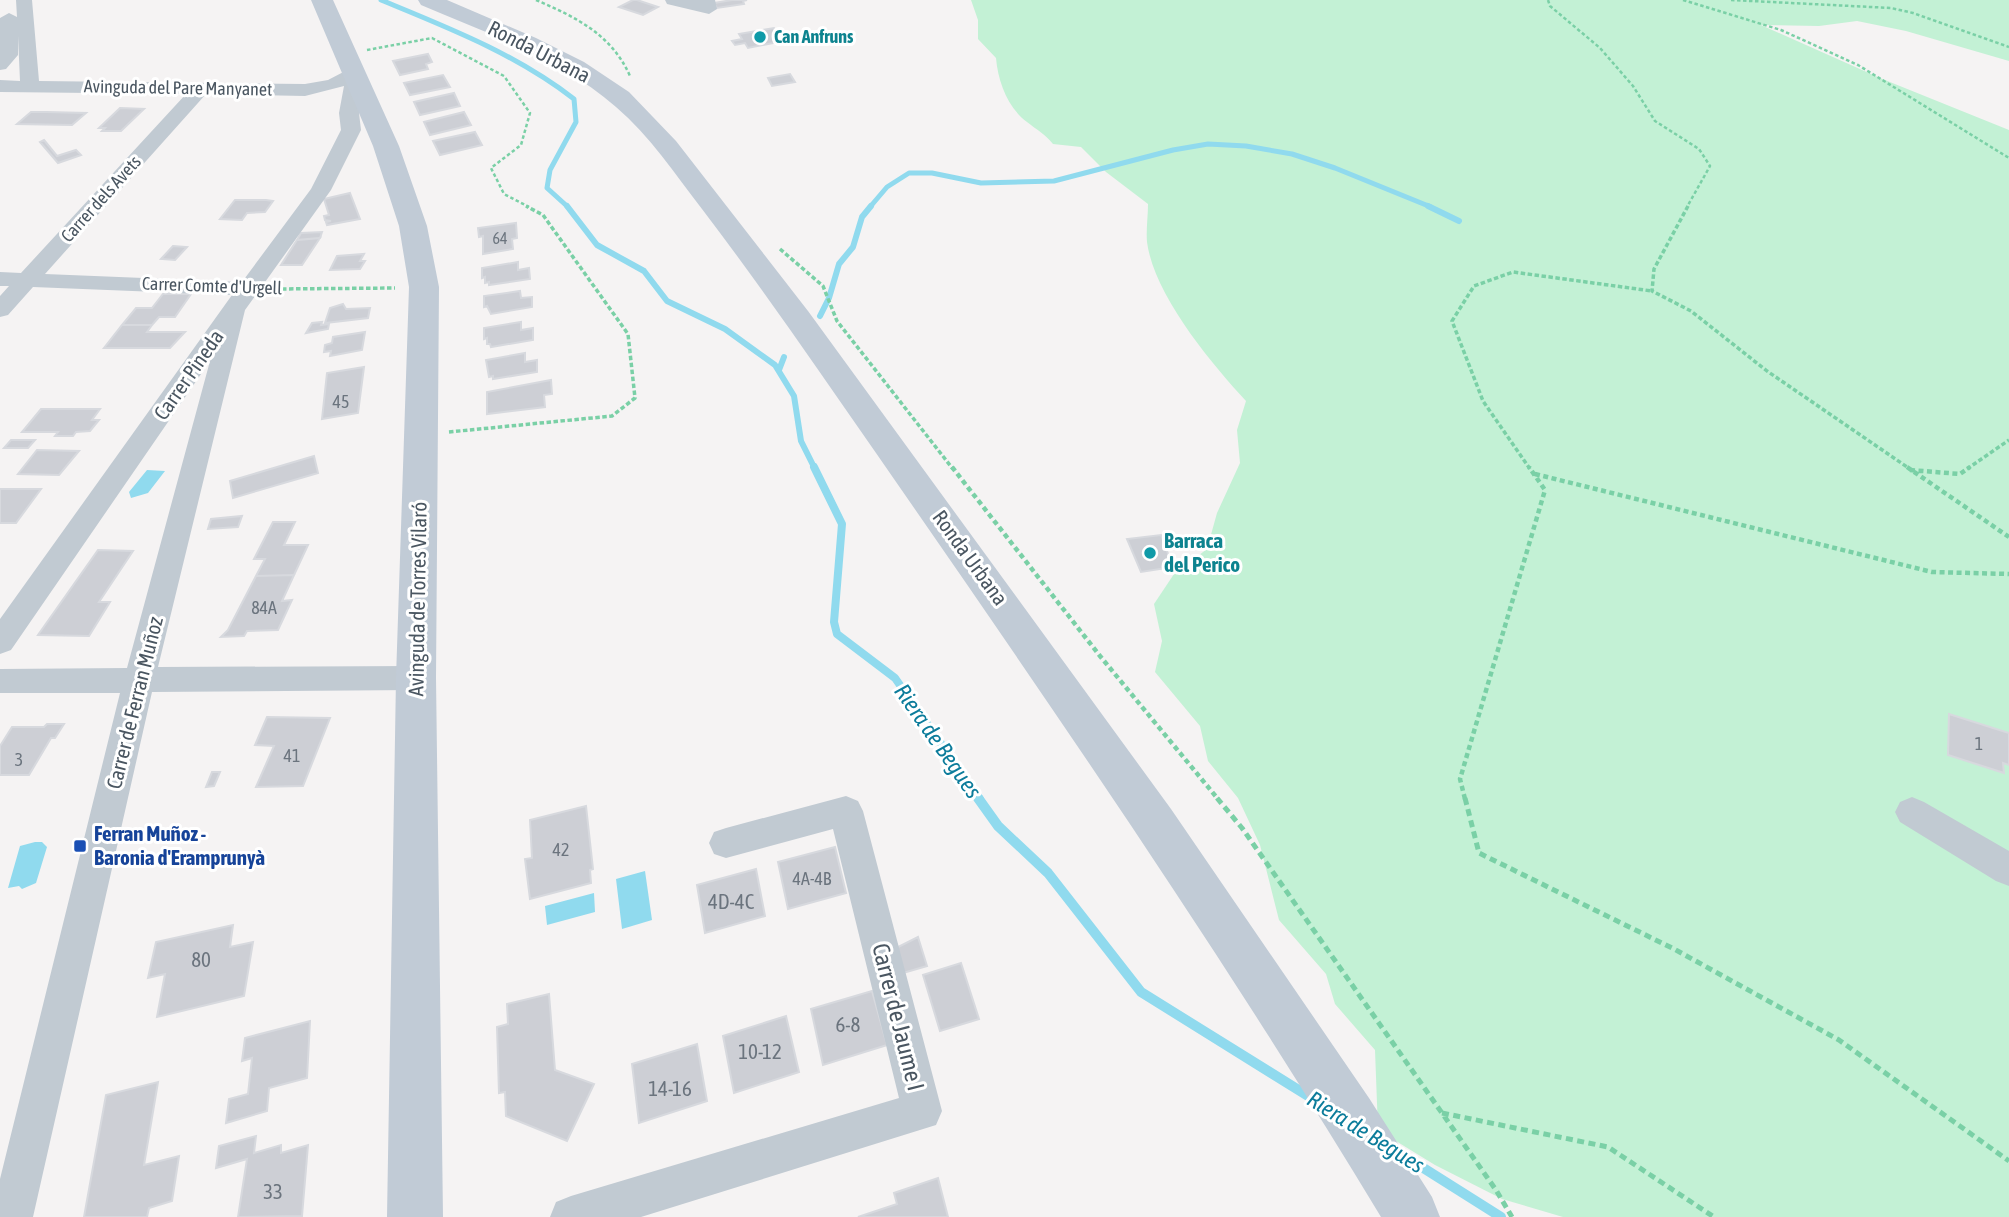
<svg xmlns="http://www.w3.org/2000/svg" width="2009" height="1217" viewBox="0 0 2009 1217" font-family="'Asap Condensed',sans-serif">
	<style>
		.green { fill: #c3f1d5 }
		.water { fill: #90daee }
		.lines { fill: none; stroke-linecap: round; stroke-linejoin: round }
		.stream-far3 { stroke: #90daee; stroke-width: 5 }
		.stream-far2 { stroke: #90daee; stroke-width: 6 }
		.stream-far1 { stroke: #90daee; stroke-width: 8 }
		.stream { stroke: #90daee; stroke-width: 10 }
		.building { fill: #cdcfd5; stroke: #d7d9de; stroke-width: 2 }
		.path-far3 { stroke: #7ad0a6; stroke-width: 2.5; stroke-dasharray: 3.5 2.5; stroke-linecap: butt }
		.path-far2 { stroke: #7ad0a6; stroke-width: 3.5; stroke-dasharray: 4.5 2.5; stroke-linecap: butt }
		.path-far1 { stroke: #7ad0a6; stroke-width: 4.5; stroke-dasharray: 5 3.5; stroke-linecap: butt }
		.path { stroke: #7ad0a6; stroke-width: 5; stroke-dasharray: 7 4.5; stroke-linecap: butt }
		.street { fill: #c1cad2; fill-rule: evenodd }
		.secondary { fill: #c1cbd6; fill-rule: evenodd }
		.culture-dot { fill: #0f9aa8; stroke: #fff; stroke-width: 2.5 }
		.transit-dot { fill: #1a4fb4; stroke: #fff; stroke-width: 2.5 }
		.labels { text-anchor: middle; stroke-width: 6; stroke-linejoin: round; paint-order: stroke }
		.far-number-label { font-size: 16px; fill: #6b747e }
		.far-culture-label { font-size: 18px; font-weight: bold; fill: #0d838f; stroke: #fff; text-anchor: start }
		.far-street-label { font-size: 18px; fill: #4a5661; stroke: #fff }
		.number-label { font-size: 18px; fill: #6b747e }
		.street-label { font-size: 21px; fill: #4a5661; stroke: #fff }
		.culture-label { font-size: 21px; font-weight: bold; fill: #0d838f; stroke: #fff; text-anchor: start }
		.transit-label { font-size: 21px; font-weight: bold; fill: #164399; stroke: #fff; text-anchor: start }
		.near-number-label { font-size: 21px; fill: #6b747e }
		.water-label { font-size: 23px; font-style: italic; fill: #0c7c9b; stroke: #fff }
		.near-street-label { font-size: 24px; fill: #4a5661; stroke: #fff }
	</style>
	<rect width="100%" height="100%" fill="#f5f3f3"/>
	<path class="green" d="M 971,0 L 2009,0 L 2009,61 L 1906,31 L 1857,21 L 1819,26 L 1761,25 L 1880,78 L 2009,130 L 2009,1217 L 1563,1217 L 1502,1199 L 1435,1165 L 1378,1130 L 1375,1050 L 1335,1004 L 1326,974 L 1279,920 L 1260,845 L 1238,798 L 1208,761 L 1200,726 L 1155,672 L 1162,641 L 1154,604 L 1174,574 L 1207,549 L 1217,513 L 1240,463 L 1237,430 L 1246,401 C 1211,363 1154,295 1147,242 C 1146,230 1148,216 1148,204 L 1106,172 L 1081,147 L 1053,144 C 1045,134 1037,130 1027,122 C 1008,108 998,82 996,58 L 978,39 L 978,20 Z"/>
	<path class="water" d="M 147,470 L 165,471 L 148,493 L 131,498 L 129,492 Z
		M 35,842 L 42,842 L 47,847 L 36,883 L 22,889 L 19,886 L 8,888 L 20,846 Z
		M 645,871 L 652,920 L 622,929 L 616,879 Z
		M 594,893 L 595,912 L 547,925 L 545,906 Z"/>
	<g class="lines">
		<path class="stream-far3" d="M 381,0 C 449,28 516,54 574,99 L 576,122 L 550,170 L 547,188 L 568,207
			M 870,207 L 887,187 L 909,173 L 932,173 L 981,183 L 1054,181 L 1173,150 L 1208,144 L 1246,146 L 1292,154 L 1335,168 L 1431,207"/>
		<path class="stream-far2" d="M 567,206 L 597,245 L 644,271 L 667,301 L 725,329 L 775,365 L 794,396 L 801,441 L 815,469
			M 1428,206 L 1459,221
			M 820,316 L 829,298 L 839,264 L 853,247 L 862,217 L 871,206
			M 779,370 L 784,357"/>
		<path class="stream-far1" d="M 814,467 L 842,524 L 834,622 L 837,634 L 895,678 L 980,799"/>
		<path class="stream" d="M 978,798 L 998,826 L 1048,873 L 1141,992 L 1313,1099
			M 1398,1152 L 1501,1217"/>
	</g>
	<path class="building" d="M 633,0 L 637,0 L 658,7 L 643,15 L 619,7 Z
		M 732,0 L 747,0 L 743,1 L 744,4 L 717,8 L 714,3 Z
		M 774,28 L 783,41 L 748,48 L 745,43 L 735,45 L 732,41 L 742,39 L 739,34 Z
		M 428,54 L 432,62 L 426,64 L 428,69 L 400,75 L 393,61 Z
		M 790,74 L 795,82 L 772,86 L 768,78 Z
		M 443,75 L 450,87 L 410,95 L 404,83 Z
		M 454,93 L 460,106 L 420,115 L 414,102 Z
		M 120,108 L 144,109 L 121,131 L 102,131 L 105,128 L 99,128 Z
		M 31,112 L 47,112 L 86,113 L 72,125 L 17,124 Z
		M 464,112 L 471,125 L 430,135 L 424,122 Z
		M 475,132 L 482,145 L 440,155 L 433,141 Z
		M 44,140 L 57,156 L 76,150 L 81,155 L 58,163 L 40,142 Z
		M 350,193 L 360,219 L 327,225 L 326,222 L 331,221 L 325,220 L 324,216 L 329,215 L 324,199 Z
		M 235,200 L 266,200 L 273,201 L 265,212 L 247,213 L 242,220 L 220,219 Z
		M 516,223 L 517,238 L 512,239 L 513,249 L 483,254 L 483,236 L 479,237 L 478,228 Z
		M 322,232 L 320,238 L 297,240 L 301,233 Z
		M 320,238 L 302,265 L 281,265 L 297,240 Z
		M 173,246 L 187,247 L 175,260 L 161,259 Z
		M 364,254 L 360,261 L 365,261 L 360,269 L 330,270 L 337,256 Z
		M 518,262 L 518,270 L 529,268 L 530,279 L 489,285 L 489,282 L 485,283 L 485,277 L 482,278 L 482,268 Z
		M 520,291 L 521,298 L 532,297 L 532,307 L 491,314 L 487,306 L 484,307 L 484,296 Z
		M 163,294 L 191,294 L 175,317 L 159,317 L 152,325 L 122,325 L 136,308 L 152,308 Z
		M 343,304 L 346,309 L 370,308 L 368,318 L 325,323 L 330,308 Z
		M 322,322 L 321,325 L 329,324 L 328,329 L 306,333 L 312,323 Z
		M 521,322 L 521,330 L 533,328 L 533,340 L 491,347 L 490,344 L 487,344 L 487,338 L 484,339 L 484,328 Z
		M 122,325 L 152,325 L 147,332 L 185,332 L 170,348 L 104,348 Z
		M 365,332 L 362,350 L 330,356 L 331,351 L 324,352 L 325,345 L 332,343 L 333,337 Z
		M 525,353 L 525,362 L 537,360 L 537,372 L 493,379 L 493,376 L 489,377 L 486,360 Z
		M 364,367 L 358,413 L 322,419 L 327,373 Z
		M 551,380 L 552,394 L 544,395 L 545,407 L 487,414 L 487,392 Z
		M 41,409 L 100,409 L 92,420 L 99,420 L 90,431 L 76,432 L 73,436 L 55,436 L 58,432 L 22,432 Z
		M 11,440 L 35,440 L 28,448 L 4,448 Z
		M 37,450 L 79,451 L 59,475 L 18,474 Z
		M 314,456 L 318,473 L 233,498 L 230,481 Z
		M 0,489 L 41,489 L 16,523 L 0,523 Z
		M 242,516 L 238,527 L 208,529 L 211,519 Z
		M 273,522 L 295,522 L 284,545 L 308,545 L 294,575 L 256,576 L 265,559 L 254,559 Z
		M 1161,535 L 1173,567 L 1141,572 L 1127,539 Z
		M 98,550 L 133,551 L 99,602 L 110,602 L 89,636 L 38,635 Z
		M 294,575 L 282,601 L 292,600 L 278,630 L 247,631 L 244,636 L 221,637 L 228,630 L 256,576 Z
		M 1949,714 L 2009,733 L 2009,765 L 2003,763 L 2004,773 L 1948,755 Z
		M 267,717 L 330,718 L 303,786 L 256,787 L 274,746 L 255,745 Z
		M 47,724 L 64,724 L 55,738 L 51,738 L 29,775 L 0,775 L 0,746 L 12,727 L 44,727 Z
		M 212,772 L 220,772 L 214,786 L 206,787 Z
		M 586,806 L 593,869 L 590,870 L 591,883 L 530,899 L 525,859 L 532,858 L 530,820 Z
		M 835,847 L 846,893 L 788,909 L 778,862 Z
		M 756,869 L 765,916 L 705,933 L 697,885 Z
		M 233,925 L 230,947 L 253,942 L 244,996 L 157,1017 L 165,974 L 148,978 L 156,942 Z
		M 918,937 L 927,966 L 903,973 L 896,948 Z
		M 961,963 L 979,1019 L 940,1031 L 923,975 Z
		M 872,991 L 887,1045 L 823,1065 L 811,1009 Z
		M 549,994 L 555,1070 L 594,1084 L 567,1141 L 506,1116 L 505,1092 L 499,1093 L 497,1027 L 508,1024 L 507,1004 Z
		M 786,1016 L 799,1072 L 734,1093 L 723,1036 Z
		M 310,1021 L 307,1078 L 269,1088 L 267,1111 L 226,1123 L 229,1099 L 248,1094 L 252,1058 L 242,1061 L 245,1038 Z
		M 697,1044 L 707,1101 L 639,1123 L 632,1064 Z
		M 158,1082 L 144,1165 L 179,1156 L 172,1201 L 149,1208 L 147,1217 L 84,1217 L 106,1095 Z
		M 256,1136 L 254,1153 L 281,1145 L 281,1153 L 308,1145 L 302,1216 L 238,1217 L 247,1159 L 216,1168 L 219,1146 Z
		M 938,1178 L 948,1217 L 858,1217 L 897,1204 L 894,1193 Z"/>
	<g class="lines">
		<path class="path-far3" d="M 536,0 C 576,17 612,35 630,76
			M 1548,0 L 1550,6 L 1600,48 L 1633,86 L 1655,121 L 1699,149 L 1710,166 L 1687,207
			M 1683,0 L 1781,30 L 1858,65 L 2009,158
			M 1731,0 L 1891,8 L 1913,13 L 2009,47
			M 367,50 L 432,38 L 504,76 L 530,113 L 521,145 L 491,168 L 504,194 L 529,207"/>
		<path class="path-far2" d="M 1688,206 L 1654,269 L 1652,291 L 1691,311 L 1767,371 L 1910,469
			M 780,249 L 823,286 L 837,321 L 953,469
			M 275,289 L 395,288
			M 449,432 L 612,416 L 635,398 L 628,334 L 543,215 L 526,206
			M 1530,469 L 1483,401 L 1452,321 L 1474,286 L 1513,272 L 1652,291
			M 1967,469 L 2009,440"/>
		<path class="path-far1" d="M 952,467 L 1100,656 L 1218,799
			M 1907,467 L 2009,537
			M 1910,470 L 1960,474 L 1970,467
			M 1535,474 L 1932,572 L 2009,574
			M 1465,799 L 1460,779 L 1545,490 L 1529,467"/>
		<path class="path" d="M 1217,798 L 1242,828 L 1496,1190 L 1512,1217
			M 1465,798 L 1479,853 L 1674,949 L 1839,1040 L 2009,1161
			M 1442,1113 L 1608,1147 L 1714,1217"/>
		<path class="street" d="M 16,0 L 32,0 L 39,81 L 305,84 L 328,80 L 353,67 L 362,72 L 362,98 L 359,113 L 361,130 L 331,190 L 245,310 L 158,667 L 416,666 L 427,669 L 432,678 L 427,687 L 416,690 L 152,692 L 33,1217 L 0,1217 L 0,1179 L 120,693 L 0,693 L 0,669 L 127,668 L 210,361 L 11,650 L 0,654 L 0,619 L 232,295 L 33,287 L 8,315 L 0,317 L 0,296 L 9,286 L 0,286 L 0,272 L 21,273 L 186,94 L 0,92 L 0,80 L 20,81 L 18,36 L 18,55 L 6,69 L 0,70 L 0,18 L 9,13 L 17,17 ZM 344,86 L 339,113 L 341,130 L 311,189 L 242,282 L 45,274 L 206,94 L 305,96 Z
			M 665,0 L 715,0 L 717,9 L 709,14 L 667,4 Z
			M 846,796 L 858,801 L 863,811 L 942,1111 L 936,1125 L 641,1217 L 550,1217 L 556,1202 L 571,1196 L 899,1098 L 833,829 L 726,858 L 714,854 L 709,843 L 714,832 L 726,828 Z
			M 1912,797 L 1924,802 L 2009,851 L 2009,886 L 1996,881 L 1900,822 L 1895,812 L 1900,802 Z"/>
		<path class="secondary" d="M 311,0 L 333,0 L 399,146 L 427,226 L 439,287 L 436,678 L 443,1217 L 387,1217 L 396,678 L 409,287 L 399,226 L 373,146 Z
			M 418,0 L 447,0 L 536,38 L 584,62 L 629,92 L 676,141 L 808,311 L 1171,809 L 1369,1098 L 1432,1197 L 1440,1217 L 1381,1217 C 1223,955 1050,704 876,453 C 819,371 763,289 702,209 C 675,174 650,136 616,107 C 561,58 488,34 421,5 Z"/>
	</g>
	<g class="culture-dot">
		<circle cx="760" cy="37" r="7"/>
		<circle cx="1150" cy="553" r="7"/>
	</g>
	<rect class="transit-dot" x="73" y="839" width="14" height="14" rx="3.5"/>
	<g class="labels">
		<g class="far-number-label">
			<text x="500" y="244">64</text>
		</g>
		<g class="far-culture-label">
			<text x="774" y="43">Can Anfruns</text>
		</g>
		<g class="far-street-label">
			<text transform="translate(178 88) rotate(1)" y="6">Avinguda del Pare Manyanet</text>
			<text transform="translate(101 199) rotate(-48)" y="6">Carrer dels Avets</text>
			<text transform="translate(212 286) rotate(2)" y="6">Carrer Comte d'Urgell</text>
		</g>
		<g class="number-label">
			<text x="341" y="408">45</text>
			<text x="264" y="614">84A</text>
			<text x="1979" y="750">1</text>
			<text x="292" y="762">41</text>
			<text x="19" y="766">3</text>
			<text x="561" y="856">42</text>
			<text x="812" y="885">4A-4B</text>
		</g>
		<g class="street-label">
			<text transform="translate(539 52) rotate(27)" y="7">Ronda Urbana</text>
			<text transform="translate(189 375) rotate(-55)" y="7">Carrer Pineda</text>
			<text transform="translate(970 558) rotate(54)" y="7">Ronda Urbana</text>
			<text transform="translate(418 599) rotate(-89)" y="7">Avinguda de Torres Vilaró</text>
			<text transform="translate(135 703) rotate(-76)" y="7">Carrer de Ferran Muñoz</text>
		</g>
		<g class="culture-label">
			<text x="1164" y="548">Barraca<tspan x="1164" dy="24">del Perico</tspan></text>
		</g>
		<g class="transit-label">
			<text x="94" y="841">Ferran Muñoz -<tspan x="94" dy="24">Baronia d'Eramprunyà</tspan></text>
		</g>
		<g class="near-number-label">
			<text x="731" y="909">4D-4C</text>
			<text x="201" y="967">80</text>
			<text x="848" y="1032">6-8</text>
			<text x="760" y="1059">10-12</text>
			<text x="670" y="1096">14-16</text>
			<text x="273" y="1199">33</text>
		</g>
		<g class="water-label">
			<text transform="translate(938 741) rotate(55)" y="8">Riera de Begues</text>
			<text transform="translate(1366 1132) rotate(32)" y="8">Riera de Begues</text>
		</g>
		<g class="near-street-label">
			<text transform="translate(898 1017) rotate(76)" y="8">Carrer de Jaume I</text>
		</g>
	</g>
</svg>
